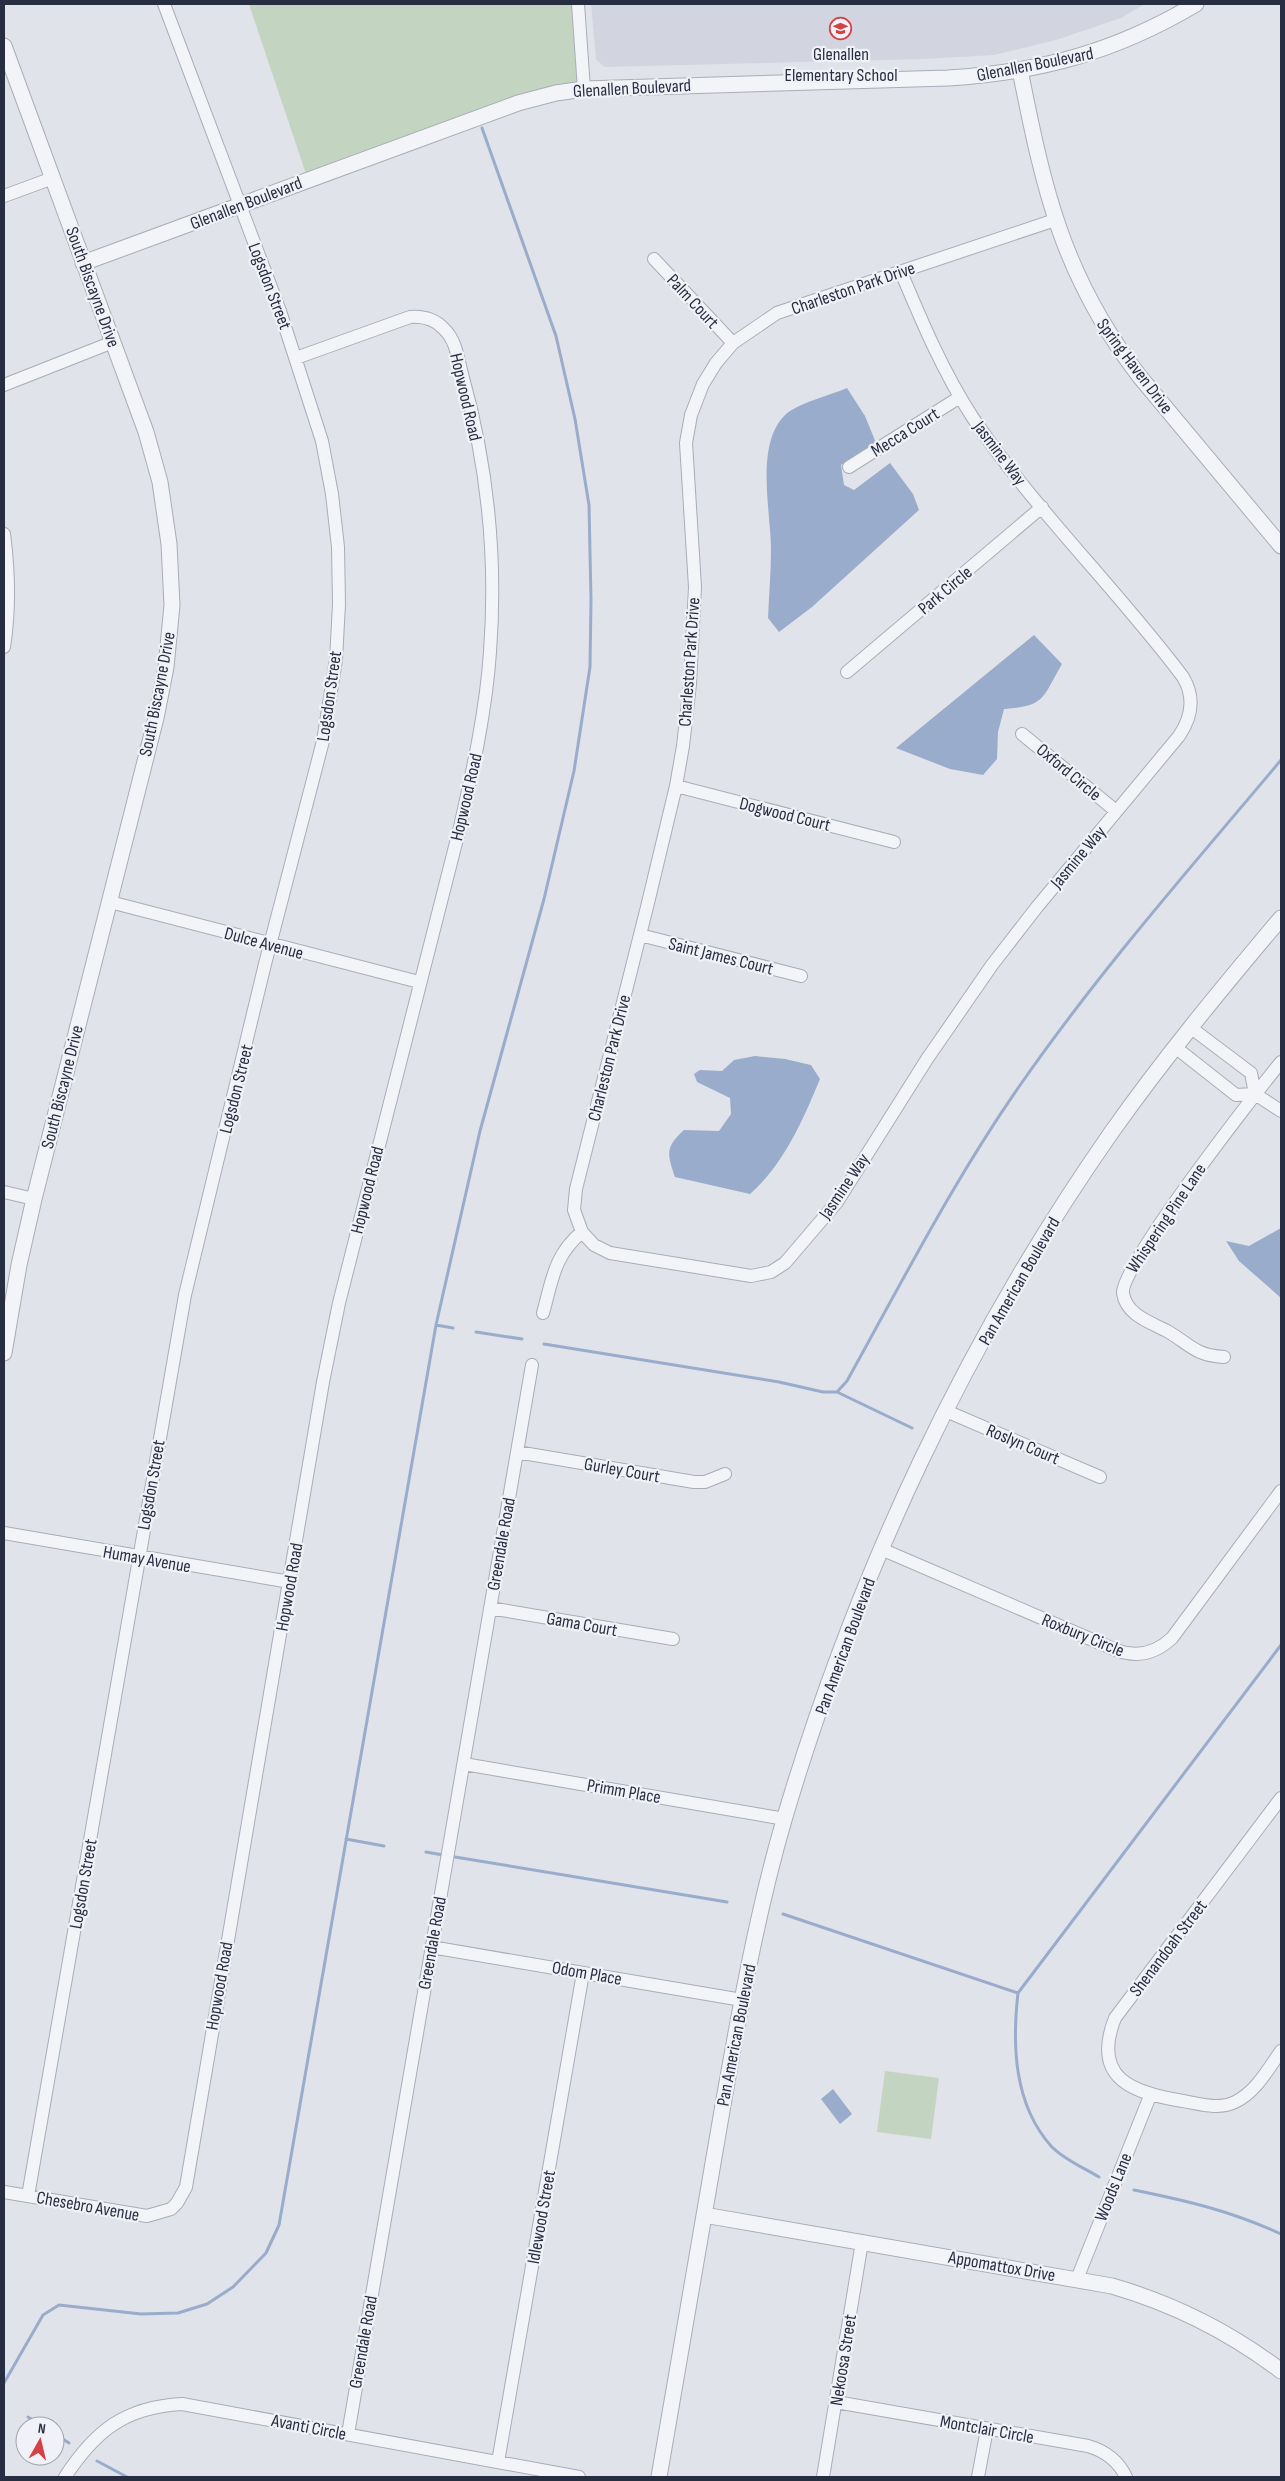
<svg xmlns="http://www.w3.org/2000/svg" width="1285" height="2481" viewBox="0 0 1285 2481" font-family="'Sofia Sans Condensed',sans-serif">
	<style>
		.built { fill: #d2d5df }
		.green { fill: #c3d4c1 }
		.water { fill: #9aaccb }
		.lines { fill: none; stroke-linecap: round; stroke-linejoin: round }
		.stream { stroke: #9aaccb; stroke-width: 3 }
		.minor-casing { stroke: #a9adb8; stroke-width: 14 }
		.tertiary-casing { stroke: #a9adb8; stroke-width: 17 }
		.minor { stroke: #f3f4f8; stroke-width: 12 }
		.tertiary { stroke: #f3f4f8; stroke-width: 15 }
		.labels { text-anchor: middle; stroke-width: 4.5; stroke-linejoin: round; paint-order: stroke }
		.poi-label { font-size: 18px; fill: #282e42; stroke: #f0f2f7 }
		.street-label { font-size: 18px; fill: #282e42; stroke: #f0f2f7 }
	</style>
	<rect width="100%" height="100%" fill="#e0e3ea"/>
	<path class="built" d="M 591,4 L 1145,4 L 1121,18 L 1056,40 L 994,55 L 926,59 L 605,67 L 596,60 Z"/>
	<path class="green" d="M 249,4 L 572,4 L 578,83 L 306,174 Z
		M 885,2071 L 939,2078 L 931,2139 L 877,2132 Z"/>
	<path class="water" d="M 847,388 L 865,416 L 876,443 L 841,465 L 844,485 L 854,490 L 890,463 L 913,494 L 919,510 L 812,607 L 779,632 L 768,618 C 769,595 771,572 771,549 C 771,511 753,437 790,411 C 804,402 830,395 847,388 Z
		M 1034,635 L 1062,664 C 1042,698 1046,706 1004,709 L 998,732 L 997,759 L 983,775 L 950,769 L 896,748 Z
		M 755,1056 L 785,1059 L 811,1065 L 820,1079 C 803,1120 784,1164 750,1194 L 675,1177 C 667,1154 665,1147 684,1130 L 719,1131 L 731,1114 L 730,1098 L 697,1082 L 694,1074 L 700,1070 L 722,1071 L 734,1060 Z
		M 1281,1228 L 1281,1298 L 1239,1261 L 1226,1241 L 1249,1246 Z
		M 833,2089 L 852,2114 L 840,2124 L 821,2099 Z"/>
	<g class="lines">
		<path class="stream" d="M 436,1325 L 453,1328
			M 476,1332 L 522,1339
			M 544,1344 L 779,1382 L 823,1392 L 837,1392 L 847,1381 C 903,1280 956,1176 1023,1081 C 1102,968 1193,865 1281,760
			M 837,1392 L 912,1428
			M 346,1839 L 384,1846
			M 426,1852 L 443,1855
			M 449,1856 L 727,1902
			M 783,1914 L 1018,1993
			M 1099,2177 C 1084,2168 1063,2159 1051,2146 C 1014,2104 1012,2046 1018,1993 L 1281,1645
			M 1134,2190 C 1188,2201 1231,2211 1281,2234
			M 4,2383 L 43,2315 L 59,2305 L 141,2314 L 178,2313 L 207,2304 L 233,2287 L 266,2253 L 279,2225 L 436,1325 L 480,1131 L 544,899 L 574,771 L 590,667 L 591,600 L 589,505 L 575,419 L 556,336 L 482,128
			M 28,2417 L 42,2426
			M 55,2434 L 69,2443
			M 97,2461 L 127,2477"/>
		<defs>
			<path id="minor" d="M 578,4 L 584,89
				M 4,196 L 53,178
				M 654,259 L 733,343
				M 4,385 L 113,342
				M 849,467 L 960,397
				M 4,534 C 9,572 10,609 4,647
				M 847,672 L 1042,507
				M 1022,734 L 1116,811
				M 676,786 L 894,842
				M 110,902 L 419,982
				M 640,935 L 801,976
				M 1190,1027 L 1251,1073 L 1255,1094
				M 1175,1047 L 1236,1095 L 1255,1094 L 1281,1111
				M 4,1192 L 34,1199
				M 582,1232 L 594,1245 L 610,1253 L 751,1276 L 771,1272 L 785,1263 L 837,1202 L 927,1059 L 992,965 L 1037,907 L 1179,736 C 1192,717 1195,697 1183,677 C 1116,588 1035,510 973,418 C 943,372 922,322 901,272
				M 543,1313 C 552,1281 554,1255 582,1232 L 574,1210 L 576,1189 L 647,907 L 676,786 L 683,746 L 690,684 L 695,587 L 686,443 L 691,415 L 703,384 L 716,363 L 733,343 L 777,313 L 1055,220
				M 1224,1357 C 1194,1355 1191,1345 1167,1331 C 1150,1322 1126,1315 1123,1293 C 1120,1267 1257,1091 1281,1062
				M 946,1411 L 1100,1477
				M 517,1452 L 694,1482 L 705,1482 L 725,1474
				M 4,1533 L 290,1582
				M 881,1549 L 1116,1650 C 1137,1658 1156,1653 1172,1638 L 1281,1491
				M 490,1608 L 673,1639
				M 464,1764 L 785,1819
				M 1281,1798 L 1115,2018 C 1091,2079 1133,2093 1183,2101 C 1200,2104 1219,2110 1235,2102 C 1256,2092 1268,2069 1281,2051
				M 431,1947 L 742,2000
				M 4,2192 L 147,2216 L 171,2209 L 177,2203 L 186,2187 L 323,1382 L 339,1303 L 460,827 C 473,769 486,711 490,652 C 497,559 487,463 462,374 C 458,359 456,340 444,329 C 435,319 423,316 410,317 L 296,358
				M 28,2196 L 185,1295 L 265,964 L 323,741 L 336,660 L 339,604 L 338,547 L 332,494 L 322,441 L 280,311 L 164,4
				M 1077,2279 L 1150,2096
				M 836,2402 L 1088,2446 C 1105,2451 1118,2460 1126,2477
				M 348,2434 L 532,1365
				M 498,2462 L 583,1973
				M 65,2477 C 95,2431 125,2407 182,2404 L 579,2477
				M 823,2477 L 862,2242
				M 978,2477 L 987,2429"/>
			<path id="tertiary" d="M 4,46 L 146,432 L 160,482 L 169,544 L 172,605 L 166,667 L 156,718 L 34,1199 L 19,1265 L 4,1353
				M 1020,70 C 1044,191 1063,277 1140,377 L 1281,546
				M 83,263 L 518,103 L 556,93 L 584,89 L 948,78 C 1041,72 1115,52 1196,4
				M 704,2215 L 1112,2286 C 1174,2304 1230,2332 1281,2371
				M 659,2477 C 680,2353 701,2229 723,2105 C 740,2009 757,1913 784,1820 C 856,1576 965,1342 1111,1133 C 1164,1058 1222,988 1281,918"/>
		</defs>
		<use href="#minor" class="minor-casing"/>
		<use href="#tertiary" class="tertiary-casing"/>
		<use href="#minor" class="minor"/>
		<use href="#tertiary" class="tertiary"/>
	</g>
	<defs>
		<symbol id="school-ring" viewBox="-11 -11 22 22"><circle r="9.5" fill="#f0f2f7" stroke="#d34046" stroke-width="1.5"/><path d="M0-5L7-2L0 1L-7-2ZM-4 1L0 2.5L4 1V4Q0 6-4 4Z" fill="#d34046"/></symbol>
	</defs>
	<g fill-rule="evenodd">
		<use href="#school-ring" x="828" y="16" width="25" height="25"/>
	</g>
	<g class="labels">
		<g class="poi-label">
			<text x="841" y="60">Glenallen<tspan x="841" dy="21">Elementary School</tspan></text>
		</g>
		<g class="street-label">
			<text transform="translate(1035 64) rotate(-11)" y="6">Glenallen Boulevard</text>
			<text transform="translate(632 88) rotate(-3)" y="6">Glenallen Boulevard</text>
			<text transform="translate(246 203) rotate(-21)" y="6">Glenallen Boulevard</text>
			<text transform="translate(270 286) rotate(69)" y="6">Logsdon Street</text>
			<text transform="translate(93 287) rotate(70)" y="6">South Biscayne Drive</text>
			<text transform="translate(853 288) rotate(-19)" y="6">Charleston Park Drive</text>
			<text transform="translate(693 301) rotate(47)" y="6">Palm Court</text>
			<text transform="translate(1135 366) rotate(53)" y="6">Spring Haven Drive</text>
			<text transform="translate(466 397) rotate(77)" y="6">Hopwood Road</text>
			<text transform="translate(905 432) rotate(-32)" y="6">Mecca Court</text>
			<text transform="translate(1000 453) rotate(53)" y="6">Jasmine Way</text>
			<text transform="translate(945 590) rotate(-40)" y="6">Park Circle</text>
			<text transform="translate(689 662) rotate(-86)" y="6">Charleston Park Drive</text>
			<text transform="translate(157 694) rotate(-79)" y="6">South Biscayne Drive</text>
			<text transform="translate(329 696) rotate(-82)" y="6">Logsdon Street</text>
			<text transform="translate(1069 772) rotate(40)" y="6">Oxford Circle</text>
			<text transform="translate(466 797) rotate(-77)" y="6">Hopwood Road</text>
			<text transform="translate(785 814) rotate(14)" y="6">Dogwood Court</text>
			<text transform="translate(1078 857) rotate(-50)" y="6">Jasmine Way</text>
			<text transform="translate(264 943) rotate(15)" y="6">Dulce Avenue</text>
			<text transform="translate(721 956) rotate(14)" y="6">Saint James Court</text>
			<text transform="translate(609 1058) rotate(-76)" y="6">Charleston Park Drive</text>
			<text transform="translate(62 1087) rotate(-76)" y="6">South Biscayne Drive</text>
			<text transform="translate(236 1089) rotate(-76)" y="6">Logsdon Street</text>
			<text transform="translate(844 1186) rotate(-56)" y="6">Jasmine Way</text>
			<text transform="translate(367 1190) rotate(-76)" y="6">Hopwood Road</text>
			<text transform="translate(1166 1218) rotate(-56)" y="6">Whispering Pine Lane</text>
			<text transform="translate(1019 1281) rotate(-60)" y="6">Pan American Boulevard</text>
			<text transform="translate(1023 1444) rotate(23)" y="6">Roslyn Court</text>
			<text transform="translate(622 1470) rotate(10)" y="6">Gurley Court</text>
			<text transform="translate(151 1485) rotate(-80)" y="6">Logsdon Street</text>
			<text transform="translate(501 1544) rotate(-80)" y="6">Greendale Road</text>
			<text transform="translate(147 1559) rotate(10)" y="6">Humay Avenue</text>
			<text transform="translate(289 1587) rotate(-80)" y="6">Hopwood Road</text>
			<text transform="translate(582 1624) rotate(10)" y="6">Gama Court</text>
			<text transform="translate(1083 1635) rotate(22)" y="6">Roxbury Circle</text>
			<text transform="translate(845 1646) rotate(-70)" y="6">Pan American Boulevard</text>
			<text transform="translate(624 1791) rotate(10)" y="6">Primm Place</text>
			<text transform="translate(83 1884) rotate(-80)" y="6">Logsdon Street</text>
			<text transform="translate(432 1943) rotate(-80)" y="6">Greendale Road</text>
			<text transform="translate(1168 1948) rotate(-53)" y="6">Shenandoah Street</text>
			<text transform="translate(587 1973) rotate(10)" y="6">Odom Place</text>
			<text transform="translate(219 1986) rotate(-80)" y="6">Hopwood Road</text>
			<text transform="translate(736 2035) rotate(-79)" y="6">Pan American Boulevard</text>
			<text transform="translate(1113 2187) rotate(-68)" y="6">Woods Lane</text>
			<text transform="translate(88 2206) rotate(10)" y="6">Chesebro Avenue</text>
			<text transform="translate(541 2217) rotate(-80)" y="6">Idlewood Street</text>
			<text transform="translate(1002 2266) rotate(10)" y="6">Appomattox Drive</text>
			<text transform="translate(363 2342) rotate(-80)" y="6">Greendale Road</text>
			<text transform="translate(843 2360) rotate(-81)" y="6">Nekoosa Street</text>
			<text transform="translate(309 2427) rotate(11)" y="6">Avanti Circle</text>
			<text transform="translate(987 2429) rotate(10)" y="6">Montclair Circle</text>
		</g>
	</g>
	<rect width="1285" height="2481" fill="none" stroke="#282e42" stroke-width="10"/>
	<g transform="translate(40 2441) rotate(8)"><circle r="24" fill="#f0f2f7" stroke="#a0a4af"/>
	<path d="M0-4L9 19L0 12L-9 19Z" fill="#d34046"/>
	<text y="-8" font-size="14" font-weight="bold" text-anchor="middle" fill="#282e42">N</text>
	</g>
</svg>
